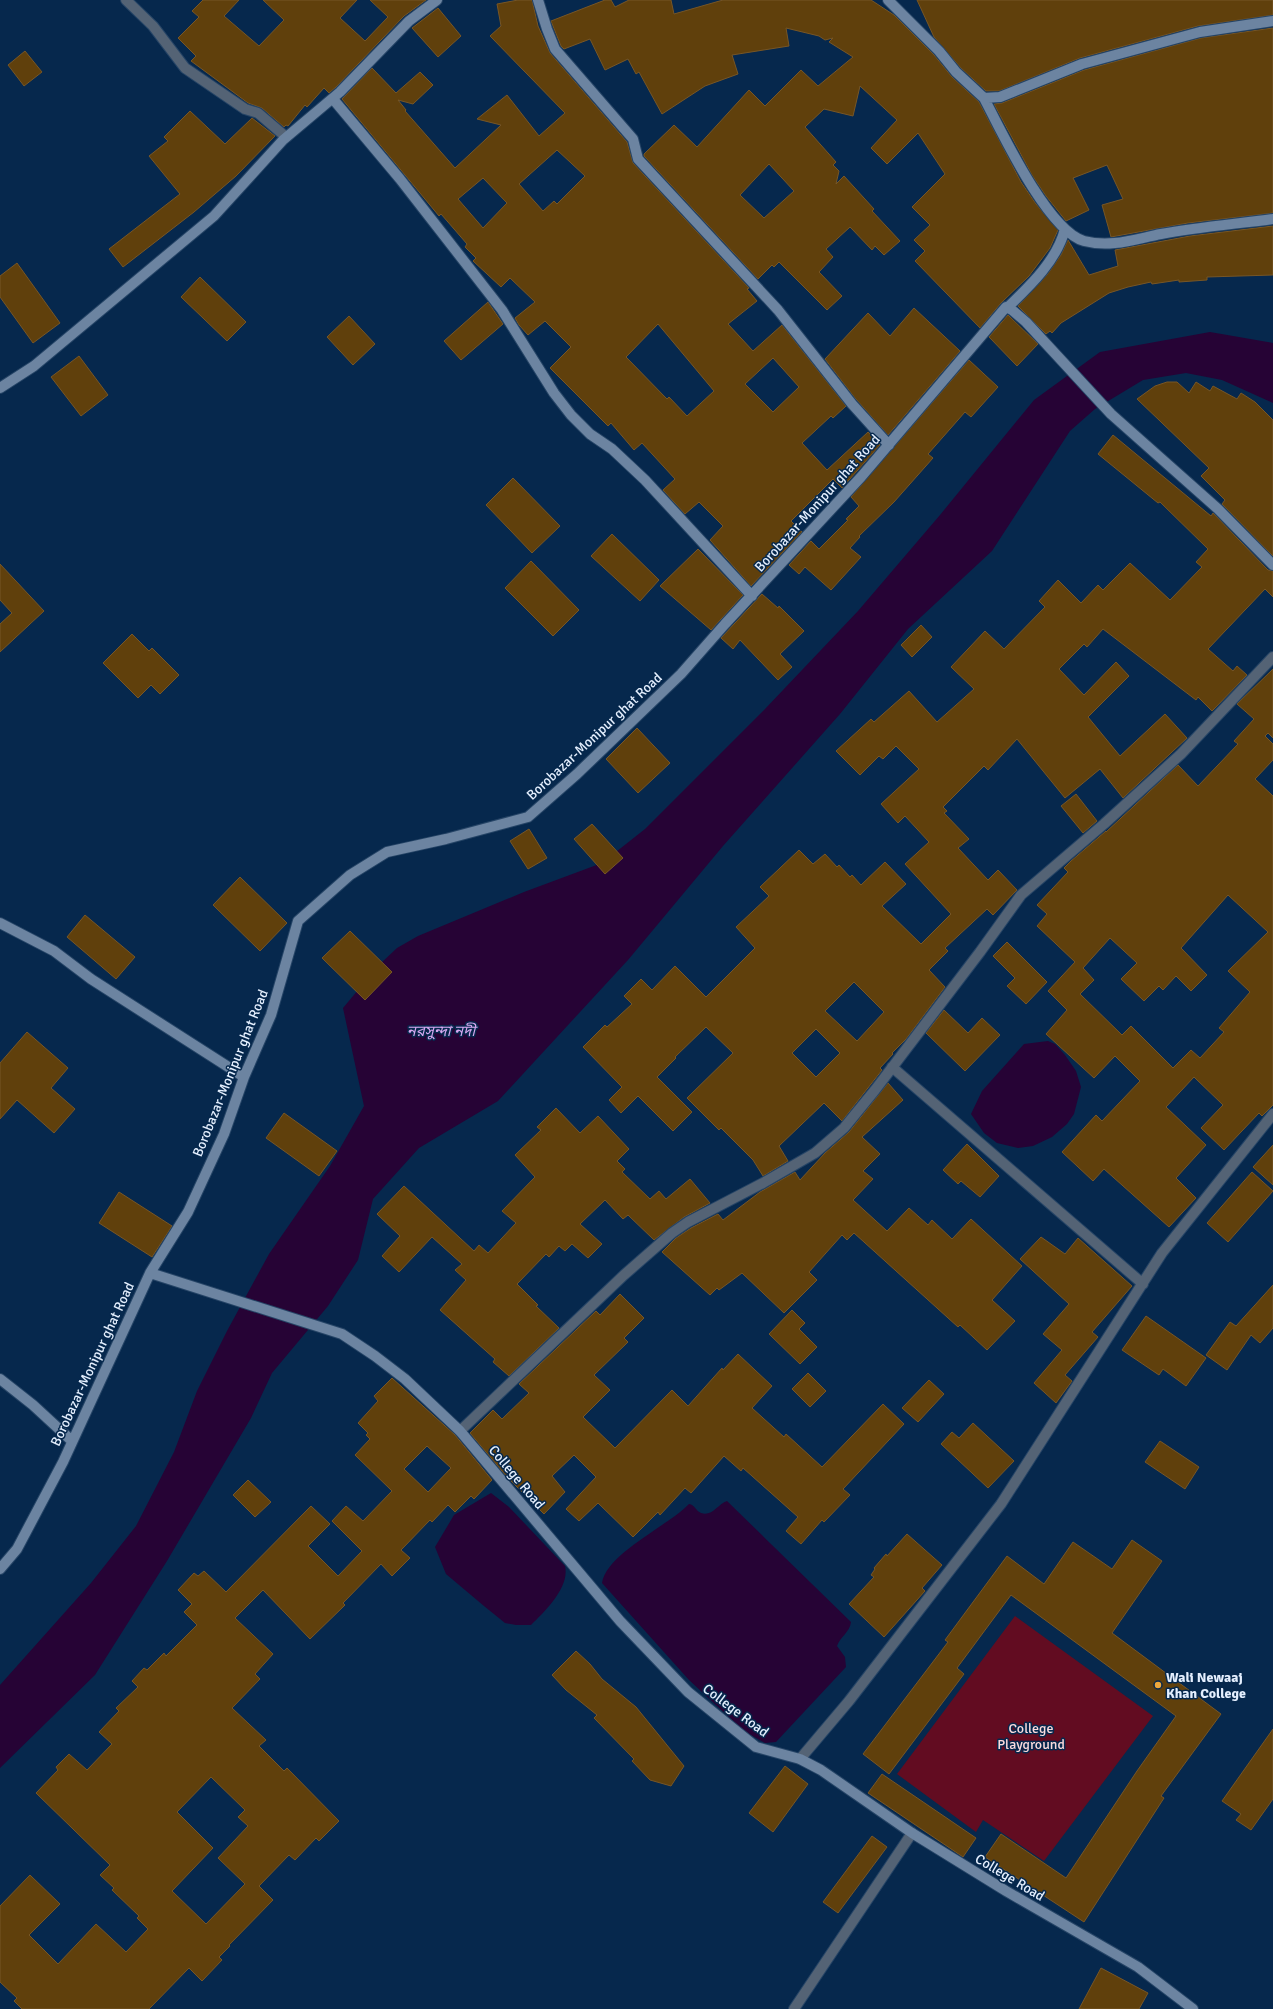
<svg xmlns="http://www.w3.org/2000/svg" width="1273" height="2009" viewBox="0 0 1273 2009" font-family="Signika,'Noto Sans Bengali',sans-serif">
	<style>
		.green { fill: #620c21 }
		.water { fill: #260335 }
		.building { fill: #60400c; stroke: #775626; fill-rule: evenodd }
		.lines { fill: none; stroke-linecap: round; stroke-linejoin: round }
		.street-casing { stroke: #254466; stroke-width: 12 }
		.secondary-casing { stroke: #254466; stroke-width: 12 }
		.street { stroke: #546375; stroke-width: 10 }
		.secondary { stroke: #6c84a1; stroke-width: 10 }
		.poi-dot { fill: #eea83c; stroke: #06284d; stroke-width: 1.5 }
		.labels { text-anchor: middle; stroke-width: 3; stroke-linejoin: round; paint-order: stroke }
		.street-label { font-size: 14px; fill: #e4effe; stroke: #06284d }
		.poi-label { font-size: 14px; font-weight: bold; fill: #e4effe; stroke: #06284d; text-anchor: start }
		.park-label { font-size: 14px; fill: #fddbdd; stroke: #06284d }
		.water-label { font-size: 15px; font-style: italic; fill: #d8a8f1; stroke: #06284d }
	</style>
	<rect width="100%" height="100%" fill="#06284d"/>
	<path class="green" d="M 1015,1616 L 1153,1716 L 1044,1861 L 983,1820 L 976,1832 L 897,1774 Z"/>
	<path class="water" d="M 1210,332 L 1273,343 L 1273,403 L 1222,380 L 1186,373 L 1143,380 L 1095,409 L 1070,431 L 992,551 L 908,629 L 840,714 L 723,846 L 628,960 L 498,1101 L 419,1148 L 373,1199 L 358,1260 L 328,1306 L 272,1373 L 251,1418 L 167,1561 L 95,1675 L 0,1768 L 0,1685 L 91,1583 L 136,1526 L 174,1452 L 197,1391 L 227,1331 L 269,1254 L 330,1166 L 364,1106 L 343,1008 L 379,965 L 397,948 L 418,936 L 524,892 L 602,863 L 645,829 L 765,709 L 858,611 L 940,515 L 1034,400 L 1100,352 Z
		M 1048,1041 L 1055,1044 L 1065,1055 L 1076,1071 L 1081,1087 L 1074,1114 L 1067,1124 L 1052,1137 L 1033,1146 L 1018,1148 L 997,1143 L 984,1133 L 971,1114 L 982,1091 L 1024,1044 Z
		M 491,1493 L 509,1507 L 565,1566 C 570,1587 545,1611 531,1625 L 516,1625 L 505,1623 L 484,1606 L 446,1574 L 435,1547 L 454,1515 Z
		M 727,1501 L 851,1622 C 850,1632 840,1637 837,1646 L 845,1657 L 846,1667 L 776,1742 L 765,1743 L 744,1731 L 689,1680 L 602,1583 C 607,1553 668,1526 689,1504 C 695,1505 696,1511 701,1513 C 712,1517 718,1504 727,1501 Z"/>
	<path class="building" d="M 203,0 L 239,0 L 224,16 L 259,46 L 284,20 L 263,0 L 357,0 L 340,18 L 365,41 L 388,17 L 370,0 L 426,0 L 404,16 L 336,87 L 329,93 L 324,88 L 307,107 L 305,105 L 288,126 L 286,125 L 284,127 L 262,108 L 248,103 L 191,61 L 196,56 L 178,38 L 199,17 L 192,11 Z
		M 518,0 L 532,0 L 538,26 L 550,53 L 627,142 L 633,163 L 749,288 L 747,289 L 757,301 L 728,324 L 753,351 L 782,325 L 846,406 L 833,418 L 831,416 L 802,443 L 827,470 L 868,432 L 880,445 L 842,488 L 833,479 L 791,521 L 802,532 L 751,586 L 710,540 L 723,526 L 699,502 L 685,514 L 663,490 L 675,479 L 642,443 L 634,450 L 611,423 L 608,426 L 550,368 L 571,347 L 545,321 L 528,335 L 519,325 L 515,318 L 535,302 L 510,278 L 501,287 L 473,261 L 476,258 L 465,247 L 467,244 L 441,214 L 439,216 L 342,99 L 372,68 L 396,93 L 420,72 L 433,85 L 413,104 L 398,100 L 406,110 L 405,111 L 455,168 L 501,125 L 477,119 L 507,95 L 539,136 L 565,113 L 490,36 L 501,26 L 497,4 ZM 557,150 L 585,176 L 557,204 L 554,201 L 543,211 L 519,184 ZM 483,178 L 507,203 L 483,228 L 458,199 ZM 658,324 L 714,391 L 687,416 L 669,397 L 667,399 L 626,357 ZM 773,358 L 799,387 L 773,412 L 745,384 Z
		M 605,0 L 611,0 L 615,7 L 629,0 L 671,0 L 674,14 L 723,0 L 871,0 L 894,15 L 934,55 L 952,77 L 979,102 L 1021,182 L 1036,204 L 1058,230 L 1050,248 L 1029,276 L 1001,303 L 980,328 L 915,261 L 925,251 L 914,240 L 930,225 L 912,207 L 945,174 L 918,133 L 887,164 L 871,148 L 897,120 L 860,86 L 853,116 L 824,109 L 805,127 L 836,162 L 833,165 L 839,171 L 836,184 L 844,176 L 874,209 L 872,211 L 900,241 L 884,255 L 875,246 L 872,250 L 850,227 L 826,249 L 833,257 L 819,272 L 842,296 L 827,310 L 779,262 L 774,267 L 772,265 L 758,279 L 644,156 L 644,154 L 674,125 L 697,147 L 749,90 L 765,106 L 801,70 L 818,86 L 853,57 L 829,42 L 833,38 L 825,40 L 819,36 L 786,28 L 789,46 L 732,55 L 738,74 L 705,86 L 662,114 L 639,72 L 636,74 L 628,59 L 605,70 L 590,39 L 564,49 L 561,46 L 551,21 ZM 769,164 L 794,191 L 764,218 L 740,195 Z
		M 917,0 L 1273,0 L 1273,15 L 1198,26 L 1080,58 L 999,91 L 986,91 L 961,68 L 934,37 Z
		M 438,8 L 461,36 L 438,57 L 412,28 Z
		M 1273,28 L 1273,213 L 1188,223 L 1111,237 L 1102,205 L 1123,199 L 1107,165 L 1073,178 L 1089,210 L 1066,221 L 1046,196 L 1032,175 L 994,104 L 1002,103 L 1084,70 L 1201,38 Z
		M 25,51 L 42,72 L 24,86 L 8,65 Z
		M 190,111 L 225,144 L 252,118 L 275,136 L 236,176 L 194,212 L 123,267 L 109,249 L 180,194 L 149,156 L 168,141 L 164,137 Z
		M 1273,226 L 1273,275 L 1207,277 L 1207,280 L 1179,282 L 1179,280 L 1152,284 L 1151,282 L 1128,287 L 1109,293 L 1061,323 L 1052,333 L 1050,331 L 1046,334 L 1018,306 L 1047,275 L 1061,255 L 1068,240 L 1089,275 L 1118,266 L 1115,250 L 1190,236 Z
		M 17,263 L 60,323 L 33,343 L 0,297 L 0,276 Z
		M 200,277 L 246,322 L 227,341 L 181,297 Z
		M 488,302 L 503,324 L 461,360 L 444,341 Z
		M 914,308 L 960,351 L 888,435 L 855,398 L 825,359 L 868,313 L 890,336 Z
		M 1008,315 L 1038,344 L 1017,366 L 989,337 Z
		M 349,316 L 375,344 L 353,365 L 327,337 Z
		M 79,356 L 108,395 L 81,416 L 51,377 Z
		M 969,360 L 998,387 L 971,417 L 965,412 L 928,454 L 933,458 L 894,502 L 859,536 L 860,537 L 850,548 L 861,557 L 831,590 L 805,567 L 799,574 L 789,565 L 811,541 L 819,549 L 848,520 L 846,519 L 859,506 L 851,497 Z
		M 1167,382 L 1177,382 L 1189,393 L 1196,382 L 1210,391 L 1213,386 L 1237,399 L 1241,393 L 1255,402 L 1273,420 L 1273,556 L 1222,504 L 1225,500 L 1201,476 L 1209,468 L 1137,399 L 1155,386 Z
		M 1113,435 L 1211,516 L 1213,513 L 1268,570 L 1273,571 L 1273,597 L 1265,589 L 1208,649 L 1233,671 L 1237,666 L 1247,675 L 1212,711 L 1198,697 L 1196,700 L 1103,629 L 1087,647 L 1084,644 L 1059,669 L 1084,695 L 1116,662 L 1129,676 L 1088,717 L 1120,756 L 1165,714 L 1187,738 L 1123,798 L 1100,769 L 1065,798 L 1017,739 L 988,770 L 984,766 L 943,807 L 947,811 L 944,813 L 969,839 L 958,848 L 988,880 L 998,870 L 1017,890 L 993,915 L 987,909 L 945,948 L 948,951 L 929,970 L 945,987 L 906,1039 L 892,1053 L 893,1054 L 880,1068 L 882,1070 L 842,1121 L 824,1103 L 779,1146 L 788,1161 L 763,1176 L 753,1160 L 721,1128 L 719,1130 L 687,1098 L 733,1053 L 706,1027 L 675,1057 L 676,1058 L 657,1077 L 692,1112 L 673,1131 L 638,1096 L 621,1113 L 609,1100 L 622,1087 L 583,1047 L 605,1025 L 607,1027 L 632,1004 L 624,996 L 641,979 L 652,990 L 675,966 L 706,997 L 755,948 L 736,927 L 769,896 L 760,887 L 799,850 L 813,864 L 825,854 L 837,867 L 839,865 L 850,877 L 852,875 L 861,885 L 885,862 L 906,884 L 882,906 L 921,944 L 951,914 L 905,864 L 929,842 L 905,816 L 898,823 L 881,804 L 919,769 L 896,746 L 883,759 L 879,756 L 860,775 L 836,751 L 871,719 L 874,722 L 909,691 L 937,722 L 974,689 L 951,667 L 985,631 L 1004,649 L 1045,607 L 1039,601 L 1058,580 L 1081,603 L 1098,585 L 1103,590 L 1130,563 L 1170,600 L 1202,567 L 1196,562 L 1208,549 L 1160,502 L 1158,503 L 1098,454 ZM 854,982 L 884,1012 L 857,1041 L 825,1011 ZM 816,1029 L 840,1053 L 816,1077 L 792,1053 Z
		M 513,478 L 560,526 L 532,553 L 486,505 Z
		M 612,534 L 659,580 L 640,601 L 591,556 Z
		M 698,549 L 743,595 L 711,630 L 660,586 Z
		M 531,561 L 579,610 L 553,636 L 505,588 Z
		M 0,564 L 44,611 L 0,652 L 0,624 L 12,613 L 0,600 Z
		M 762,594 L 778,608 L 779,606 L 804,631 L 780,654 L 792,667 L 778,680 L 740,640 L 733,649 L 721,638 Z
		M 921,625 L 932,637 L 912,657 L 901,645 Z
		M 132,634 L 149,651 L 152,648 L 179,675 L 160,694 L 151,685 L 138,698 L 103,663 Z
		M 1273,669 L 1273,738 L 1268,733 L 1265,736 L 1273,744 L 1273,760 L 1255,779 L 1273,796 L 1273,1105 L 1262,1116 L 1259,1113 L 1224,1150 L 1201,1128 L 1223,1105 L 1194,1077 L 1166,1107 L 1206,1145 L 1176,1178 L 1196,1198 L 1169,1227 L 1104,1169 L 1093,1181 L 1062,1152 L 1096,1115 L 1102,1121 L 1140,1081 L 1115,1056 L 1094,1078 L 1046,1034 L 1067,1010 L 1048,991 L 1075,962 L 1037,926 L 1047,914 L 1037,905 L 1068,872 L 1064,868 L 1071,861 L 1106,831 L 1106,832 L 1178,765 L 1198,786 L 1238,744 L 1234,741 L 1254,719 L 1237,704 ZM 1228,895 L 1268,932 L 1228,971 L 1250,992 L 1219,1028 L 1224,1032 L 1200,1058 L 1191,1050 L 1173,1068 L 1131,1026 L 1122,1035 L 1080,994 L 1094,980 L 1083,968 L 1110,938 L 1137,963 L 1121,979 L 1144,1001 L 1159,986 L 1163,990 L 1176,976 L 1191,991 L 1207,975 L 1181,948 Z
		M 637,728 L 670,763 L 638,793 L 606,759 Z
		M 1076,794 L 1097,821 L 1083,833 L 1061,806 Z
		M 592,824 L 623,858 L 605,874 L 574,839 Z
		M 529,829 L 547,858 L 528,869 L 510,841 Z
		M 240,877 L 287,923 L 260,951 L 213,905 Z
		M 85,915 L 135,957 L 116,979 L 67,937 Z
		M 350,931 L 392,972 L 365,1000 L 322,958 Z
		M 1007,942 L 1047,982 L 1026,1004 L 1007,986 L 1015,978 L 993,956 Z
		M 944,1010 L 968,1033 L 982,1018 L 1000,1035 L 965,1071 L 926,1033 Z
		M 27,1032 L 68,1068 L 51,1088 L 75,1109 L 54,1133 L 17,1100 L 0,1119 L 0,1063 Z
		M 888,1083 L 903,1100 L 862,1137 L 880,1154 L 863,1171 L 873,1179 L 853,1200 L 887,1231 L 909,1208 L 928,1225 L 932,1220 L 952,1239 L 971,1219 L 1022,1266 L 992,1300 L 1015,1321 L 987,1350 L 960,1325 L 958,1327 L 854,1233 L 847,1240 L 842,1235 L 809,1272 L 817,1280 L 784,1313 L 742,1273 L 719,1290 L 717,1288 L 710,1295 L 662,1252 L 676,1238 L 691,1228 L 718,1214 L 723,1220 L 760,1192 L 795,1172 L 800,1180 L 825,1153 L 849,1132 Z
		M 556,1108 L 580,1133 L 598,1116 L 629,1149 L 617,1161 L 625,1169 L 622,1172 L 650,1199 L 659,1191 L 666,1199 L 690,1179 L 710,1203 L 684,1217 L 654,1240 L 628,1215 L 623,1219 L 605,1200 L 580,1224 L 602,1244 L 588,1258 L 572,1244 L 565,1251 L 559,1246 L 549,1257 L 546,1254 L 517,1284 L 538,1305 L 536,1306 L 559,1328 L 509,1376 L 493,1362 L 495,1359 L 440,1310 L 466,1280 L 455,1270 L 462,1264 L 432,1237 L 399,1272 L 382,1256 L 400,1236 L 377,1214 L 404,1186 L 474,1251 L 479,1245 L 488,1253 L 516,1223 L 502,1211 L 535,1177 L 515,1155 L 541,1130 L 537,1127 Z
		M 284,1113 L 337,1151 L 319,1176 L 266,1138 Z
		M 967,1144 L 999,1176 L 980,1197 L 961,1181 L 958,1184 L 943,1170 Z
		M 1273,1145 L 1273,1185 L 1253,1167 Z
		M 1252,1172 L 1273,1191 L 1228,1242 L 1207,1223 Z
		M 119,1192 L 172,1226 L 152,1257 L 99,1223 Z
		M 1041,1237 L 1065,1254 L 1078,1238 L 1132,1286 L 1092,1332 L 1098,1337 L 1065,1375 L 1072,1381 L 1056,1403 L 1034,1383 L 1062,1350 L 1043,1334 L 1069,1304 L 1020,1259 Z
		M 1273,1285 L 1273,1328 L 1260,1343 L 1251,1335 L 1227,1370 L 1206,1355 L 1230,1322 L 1236,1326 Z
		M 620,1294 L 644,1318 L 624,1338 L 628,1342 L 594,1375 L 610,1390 L 583,1417 L 615,1448 L 672,1390 L 688,1406 L 722,1368 L 723,1370 L 738,1354 L 772,1386 L 752,1408 L 784,1437 L 786,1434 L 822,1467 L 883,1404 L 904,1424 L 843,1489 L 850,1495 L 824,1522 L 822,1520 L 801,1544 L 786,1531 L 798,1517 L 743,1468 L 741,1471 L 724,1456 L 691,1493 L 685,1488 L 660,1515 L 658,1512 L 633,1537 L 598,1503 L 579,1521 L 566,1509 L 596,1477 L 574,1455 L 552,1476 L 565,1492 L 544,1514 L 507,1477 L 470,1433 L 493,1410 L 502,1419 L 529,1393 L 519,1384 L 596,1311 L 600,1315 Z
		M 792,1310 L 805,1323 L 799,1329 L 817,1347 L 800,1364 L 769,1334 Z
		M 1146,1316 L 1206,1358 L 1186,1386 L 1163,1369 L 1159,1375 L 1122,1350 Z
		M 808,1373 L 826,1391 L 810,1407 L 792,1389 Z
		M 392,1378 L 455,1435 L 492,1480 L 474,1499 L 471,1496 L 455,1512 L 448,1505 L 432,1522 L 430,1520 L 401,1550 L 410,1558 L 392,1576 L 381,1564 L 343,1603 L 345,1605 L 310,1639 L 263,1590 L 235,1618 L 273,1654 L 255,1674 L 260,1679 L 232,1708 L 266,1740 L 259,1746 L 284,1771 L 287,1768 L 339,1821 L 319,1841 L 316,1838 L 295,1860 L 289,1855 L 259,1886 L 273,1900 L 229,1945 L 230,1946 L 219,1957 L 222,1960 L 202,1981 L 189,1968 L 149,2009 L 22,2009 L 14,2001 L 17,1998 L 0,1982 L 0,1906 L 30,1875 L 60,1904 L 29,1935 L 58,1964 L 96,1924 L 126,1952 L 148,1929 L 137,1918 L 139,1916 L 112,1890 L 114,1888 L 100,1875 L 110,1865 L 36,1793 L 58,1770 L 56,1767 L 69,1754 L 87,1770 L 112,1744 L 99,1732 L 119,1711 L 116,1708 L 138,1687 L 132,1681 L 144,1668 L 147,1670 L 164,1653 L 166,1656 L 197,1625 L 184,1612 L 192,1604 L 178,1590 L 194,1573 L 198,1576 L 204,1571 L 226,1592 L 311,1506 L 330,1524 L 308,1546 L 338,1576 L 362,1551 L 332,1521 L 346,1506 L 363,1521 L 392,1491 L 355,1455 L 370,1439 L 366,1435 L 368,1433 L 358,1423 L 378,1401 L 374,1396 ZM 427,1446 L 451,1468 L 428,1492 L 404,1469 ZM 211,1777 L 245,1810 L 238,1817 L 248,1826 L 218,1858 L 245,1884 L 206,1924 L 172,1891 L 213,1848 L 177,1812 Z
		M 929,1380 L 944,1394 L 918,1422 L 902,1408 Z
		M 973,1423 L 1014,1461 L 988,1488 L 941,1444 L 952,1432 L 959,1438 Z
		M 1160,1441 L 1199,1467 L 1185,1489 L 1145,1462 Z
		M 248,1480 L 271,1502 L 255,1517 L 233,1495 Z
		M 907,1534 L 942,1565 L 922,1588 L 925,1591 L 884,1637 L 849,1604 L 874,1577 L 871,1575 L 875,1569 L 874,1568 L 886,1554 L 887,1556 Z
		M 1132,1540 L 1162,1561 L 1112,1633 L 1221,1714 L 1161,1796 L 1164,1798 L 1084,1922 L 985,1857 L 1001,1834 L 1066,1878 L 1137,1771 L 1176,1716 L 1011,1595 L 957,1668 L 964,1674 L 889,1774 L 863,1754 L 948,1642 L 945,1640 L 1007,1556 L 1044,1584 L 1073,1542 L 1112,1569 Z
		M 576,1651 L 590,1664 L 602,1679 L 636,1707 L 684,1766 L 671,1786 L 650,1780 L 632,1761 L 634,1759 L 594,1718 L 597,1715 L 566,1690 L 552,1675 Z
		M 1273,1729 L 1273,1799 L 1251,1830 L 1236,1820 L 1241,1814 L 1222,1801 Z
		M 785,1766 L 808,1784 L 773,1832 L 749,1813 Z
		M 882,1774 L 976,1838 L 963,1857 L 868,1793 Z
		M 872,1836 L 887,1847 L 838,1913 L 823,1902 Z
		M 1101,1968 L 1148,1993 L 1139,2009 L 1079,2009 Z"/>
	<g class="lines">
		<defs>
			<path id="street" d="M 126,0 L 153,26 L 185,68 L 245,109 L 258,113 L 286,137
				M 892,1067 L 1143,1284
				M 460,1431 L 624,1275 L 672,1233 L 688,1222 L 763,1183 L 815,1153 L 844,1128 L 875,1090 L 980,952 L 1021,895 L 1104,824 L 1181,754 L 1273,657
				M 800,1759 L 849,1701 L 1001,1504 L 1162,1253 L 1273,1114
				M 794,2009 L 912,1833"/>
			<path id="secondary" d="M 538,0 L 547,29 L 555,49 L 633,139 L 638,159 L 778,310 L 852,404 L 889,445
				M 888,0 L 939,51 L 956,72 L 984,98 L 1000,97 L 1082,64 L 1200,32 L 1273,21
				M 984,98 C 1001,131 1048,231 1084,241 C 1111,248 1135,239 1161,234 C 1198,227 1236,224 1273,219
				M 333,99 L 400,179 L 502,310 L 554,393 L 571,415 L 590,434 L 612,449 L 645,480 L 752,596
				M 1008,307 C 1031,285 1057,260 1065,229
				M 0,388 L 34,366 L 214,216 L 283,140 L 340,92 L 409,21 L 437,0
				M 0,923 L 54,951 L 91,979 L 244,1077
				M 150,1273 L 342,1334 L 375,1356 L 405,1379 L 460,1431 L 620,1621 L 688,1692 L 756,1747 L 800,1759 L 821,1770 L 912,1833 L 1006,1891 L 1138,1967 L 1193,2009
				M 0,1379 L 33,1405 L 72,1441
				M 0,1569 L 17,1549 L 63,1462 L 150,1273 L 188,1212 L 224,1134 L 244,1077 L 271,1015 L 298,921 L 350,875 L 387,852 L 446,839 L 528,817 L 577,774 L 681,674 L 725,624 L 861,477 L 1006,307 L 1012,310 L 1026,322 L 1111,414 L 1218,509 L 1273,565"/>
		</defs>
		<use href="#street" class="street-casing"/>
		<use href="#secondary" class="secondary-casing"/>
		<use href="#street" class="street"/>
		<use href="#secondary" class="secondary"/>
	</g>
	<circle class="poi-dot" cx="1158" cy="1685" r="4"/>
	<g class="labels">
		<g class="street-label">
			<text transform="translate(817 503) rotate(-48)" y="5">Borobazar-Monipur ghat Road</text>
			<text transform="translate(594 736) rotate(-43)" y="5">Borobazar-Monipur ghat Road</text>
			<text transform="translate(230 1073) rotate(-68)" y="5">Borobazar-Monipur ghat Road</text>
			<text transform="translate(92 1364) rotate(-65)" y="5">Borobazar-Monipur ghat Road</text>
			<text transform="translate(517 1477) rotate(50)" y="5">College Road</text>
			<text transform="translate(736 1710) rotate(37)" y="5">College Road</text>
			<text transform="translate(1010 1877) rotate(31)" y="5">College Road</text>
		</g>
		<g class="poi-label">
			<text x="1166" y="1682">Wali Newaaj<tspan x="1166" dy="16">Khan College</tspan></text>
		</g>
		<g class="park-label">
			<text x="1031" y="1733">College<tspan x="1031" dy="16">Playground</tspan></text>
		</g>
		<g class="water-label">
			<text x="441" y="1036">নরসুন্দা নদী</text>
		</g>
	</g>
</svg>
